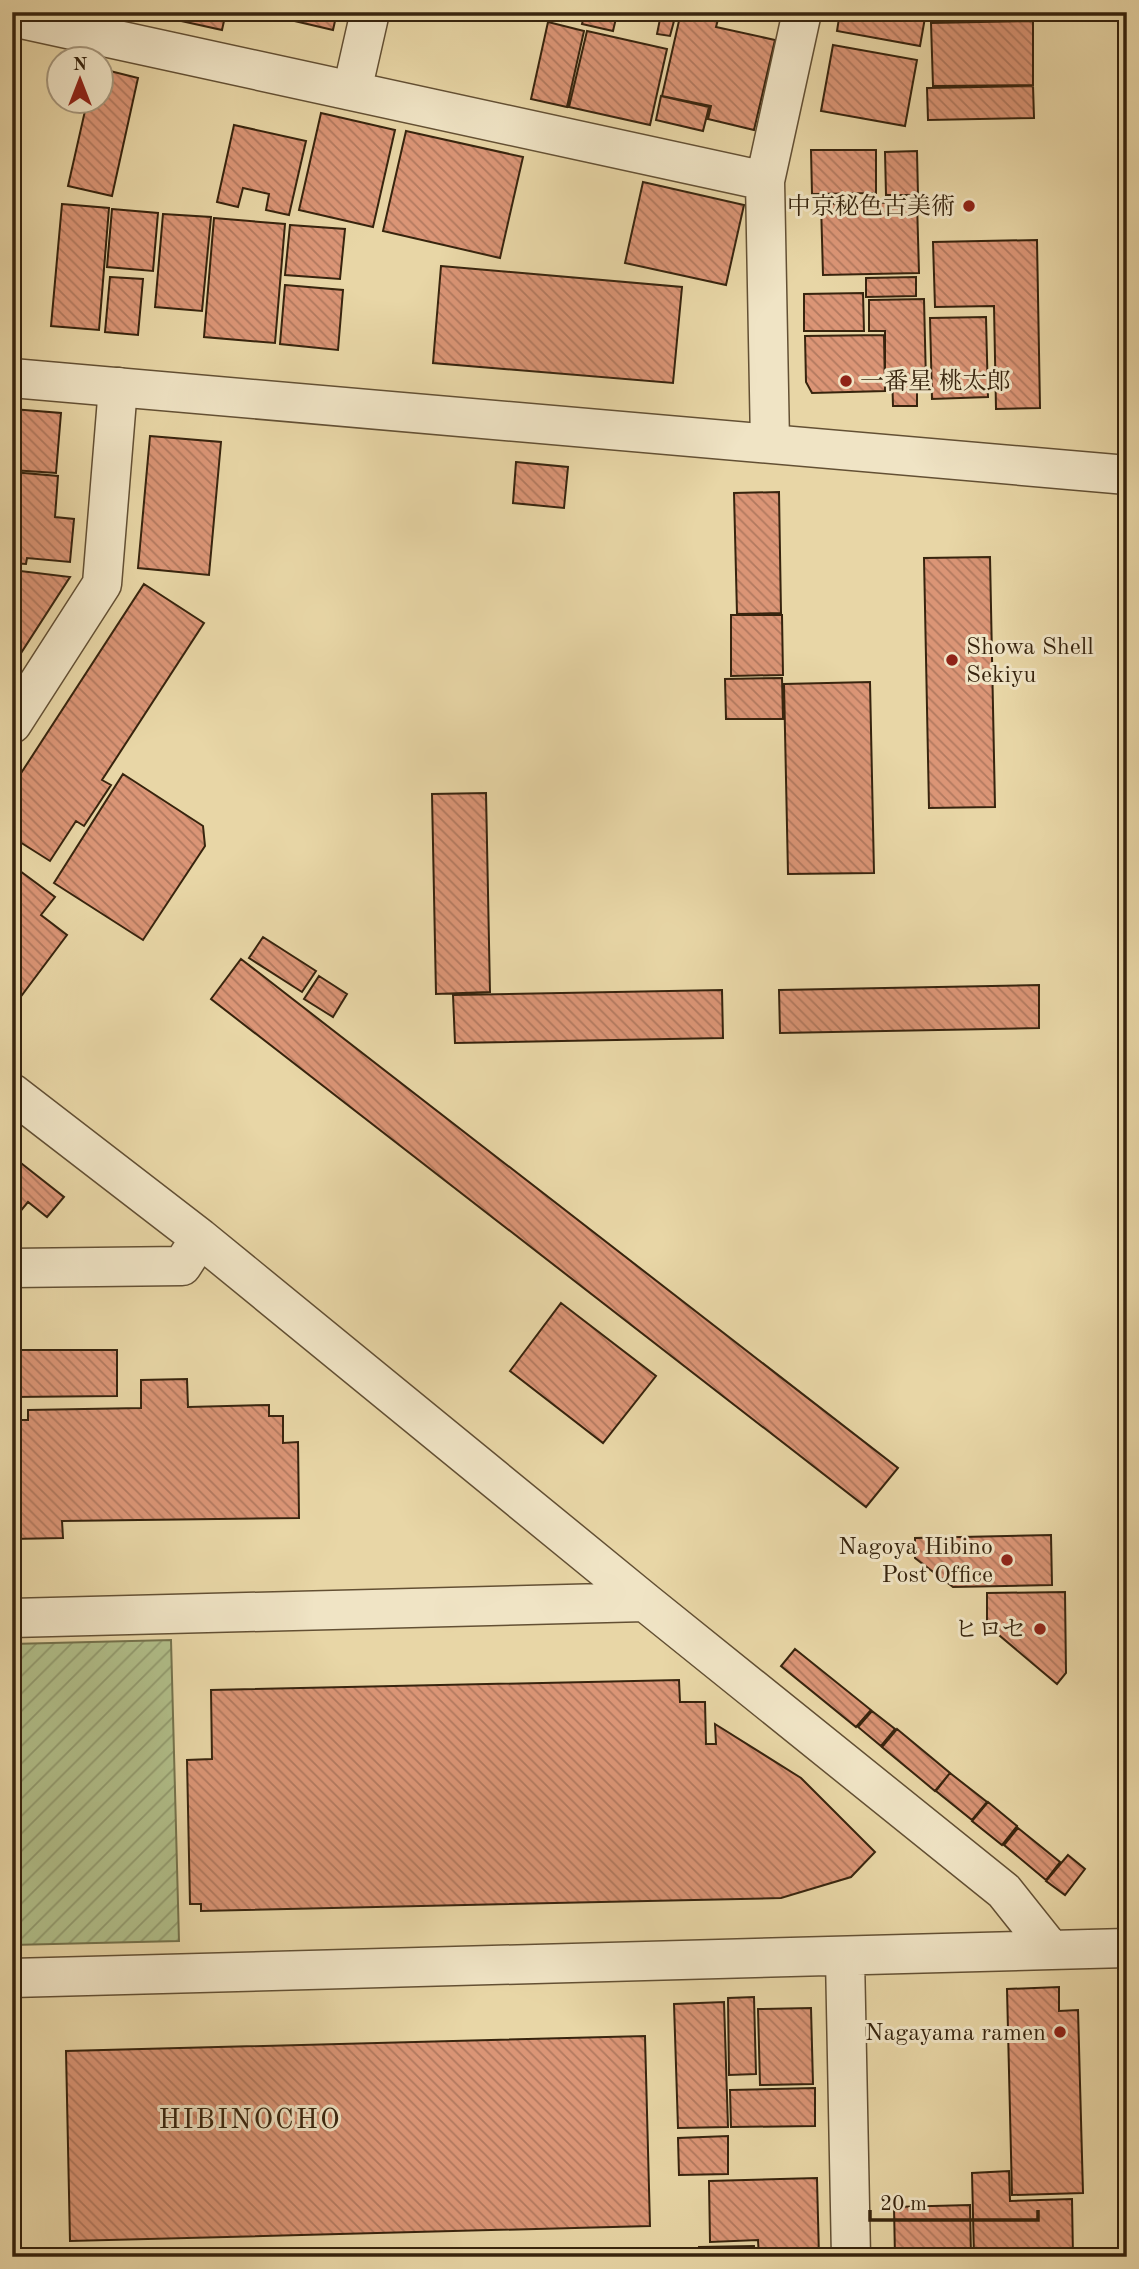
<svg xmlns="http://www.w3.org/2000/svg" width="1139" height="2269" viewBox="0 0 1139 2269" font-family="'Old Standard TT','Noto Serif JP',serif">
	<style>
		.garden { fill: url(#garden-furrows); stroke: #74724c; stroke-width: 2 }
		.building { fill: url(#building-back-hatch); stroke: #37240e; stroke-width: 2 }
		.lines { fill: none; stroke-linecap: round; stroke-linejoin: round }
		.minor-casing { stroke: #635034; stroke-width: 41 }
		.tertiary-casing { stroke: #635034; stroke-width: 41 }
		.minor { stroke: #f0e4c5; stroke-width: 38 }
		.tertiary { stroke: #f0e4c5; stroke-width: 38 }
		.poi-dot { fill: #8f2418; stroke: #f0e4c5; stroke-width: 2.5 }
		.labels { text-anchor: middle; stroke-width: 6; stroke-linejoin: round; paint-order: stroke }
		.poi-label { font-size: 24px; fill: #37240e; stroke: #f0e4c5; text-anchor: end }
		.quarter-label { font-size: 28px; letter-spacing: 2px; fill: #37240e; stroke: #f0e4c5 }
	</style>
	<defs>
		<pattern id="garden-furrows" width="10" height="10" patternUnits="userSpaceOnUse" patternTransform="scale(1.75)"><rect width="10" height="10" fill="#b1bf8a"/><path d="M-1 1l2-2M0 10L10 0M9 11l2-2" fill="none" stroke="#919b6f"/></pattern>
		<pattern id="building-back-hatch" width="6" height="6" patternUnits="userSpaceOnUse" patternTransform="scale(1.75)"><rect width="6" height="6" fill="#db9576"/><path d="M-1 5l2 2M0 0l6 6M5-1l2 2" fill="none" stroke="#b2795f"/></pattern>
	</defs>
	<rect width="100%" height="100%" fill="#e8d6a6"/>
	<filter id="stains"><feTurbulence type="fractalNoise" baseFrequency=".00286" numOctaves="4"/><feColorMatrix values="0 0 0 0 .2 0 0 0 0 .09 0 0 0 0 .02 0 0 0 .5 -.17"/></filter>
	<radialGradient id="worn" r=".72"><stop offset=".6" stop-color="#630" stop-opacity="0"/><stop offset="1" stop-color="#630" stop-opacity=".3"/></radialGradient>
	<path class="garden" d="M 171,1640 L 179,1941 L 12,1945 L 12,1644 Z"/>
	<path class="building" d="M 164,12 L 226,12 L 222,30 L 163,17 Z
		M 256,12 L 337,12 L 333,30 Z
		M 533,12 L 564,12 L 561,21 Z
		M 585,12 L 617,14 L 613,31 L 582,24 Z
		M 681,12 L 720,12 L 716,27 L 775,40 L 754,130 L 708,119 L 711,106 L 662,96 Z
		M 840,12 L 926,12 L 920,46 L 837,31 Z
		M 660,19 L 674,21 L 670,36 L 657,34 Z
		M 1033,21 L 1033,85 L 933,86 L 931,23 Z
		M 548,22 L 584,31 L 567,107 L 531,99 Z
		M 587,31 L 667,49 L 650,125 L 569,107 Z
		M 833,45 L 917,60 L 905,126 L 821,111 Z
		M 102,69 L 138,78 L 112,196 L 68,186 L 87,102 L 102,102 Z
		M 1033,86 L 1034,118 L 928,120 L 927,88 Z
		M 661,96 L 709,107 L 703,131 L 656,120 Z
		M 321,113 L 395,130 L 373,227 L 299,210 Z
		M 234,125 L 306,141 L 289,215 L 266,210 L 269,194 L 243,188 L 238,207 L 217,202 Z
		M 406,131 L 523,157 L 500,258 L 383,231 Z
		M 811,150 L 876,150 L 876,193 L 812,194 Z
		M 917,151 L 918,195 L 886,195 L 885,152 Z
		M 643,182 L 744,205 L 726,285 L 625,263 Z
		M 917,202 L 919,273 L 823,275 L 821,204 Z
		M 62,204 L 109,208 L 99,330 L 51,326 Z
		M 112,209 L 158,213 L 153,271 L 107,267 Z
		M 163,214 L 211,217 L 202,311 L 155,307 Z
		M 214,218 L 285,224 L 275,343 L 204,337 Z
		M 290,225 L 345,229 L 340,279 L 285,275 Z
		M 1037,240 L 1040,408 L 996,409 L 994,306 L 935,307 L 933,242 Z
		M 441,266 L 682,287 L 673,383 L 433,363 Z
		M 110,277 L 143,279 L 138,335 L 105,332 Z
		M 916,277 L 916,296 L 866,297 L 866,278 Z
		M 285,285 L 343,290 L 338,350 L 280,344 Z
		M 863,293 L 864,331 L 804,331 L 804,294 Z
		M 924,299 L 926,382 L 917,382 L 917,406 L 893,406 L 892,370 L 885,370 L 885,331 L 869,331 L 869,300 Z
		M 986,317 L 988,397 L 932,399 L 930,318 Z
		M 884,335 L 885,391 L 812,393 L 806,382 L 805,336 Z
		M 12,409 L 61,413 L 56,473 L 12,470 Z
		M 150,436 L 221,442 L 209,575 L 138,568 Z
		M 516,462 L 568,467 L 564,508 L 513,503 Z
		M 12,472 L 58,476 L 55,517 L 74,519 L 70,562 L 27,558 L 26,564 L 12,563 Z
		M 779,492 L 781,613 L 737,614 L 734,493 Z
		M 990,557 L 995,807 L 929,808 L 924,558 Z
		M 12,570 L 70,577 L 12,667 Z
		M 144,584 L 204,623 L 102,780 L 111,785 L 84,826 L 76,821 L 50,861 L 12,837 L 12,787 Z
		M 731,615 L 782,615 L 783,675 L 731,676 Z
		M 782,678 L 783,719 L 726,719 L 725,679 Z
		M 870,682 L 874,873 L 788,874 L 784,684 Z
		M 123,774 L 203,826 L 205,846 L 143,940 L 54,883 Z
		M 486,793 L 490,992 L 436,994 L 432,794 Z
		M 12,865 L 55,897 L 41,915 L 67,935 L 13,1007 Z
		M 263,937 L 316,971 L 302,992 L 249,958 Z
		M 241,959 L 898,1468 L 866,1507 L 211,999 Z
		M 319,976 L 347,994 L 333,1017 L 304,999 Z
		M 1039,985 L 1039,1028 L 780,1033 L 779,990 Z
		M 722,990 L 723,1038 L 455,1043 L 453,995 Z
		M 12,1156 L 64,1197 L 47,1217 L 28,1202 L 19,1213 L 12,1208 Z
		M 561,1303 L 656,1376 L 603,1443 L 510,1371 Z
		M 12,1350 L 117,1350 L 117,1396 L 12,1397 Z
		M 187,1379 L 188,1407 L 269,1405 L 269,1416 L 283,1416 L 283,1443 L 298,1442 L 299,1518 L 62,1521 L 63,1538 L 12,1539 L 12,1420 L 28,1420 L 28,1410 L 141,1408 L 141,1380 Z
		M 1051,1535 L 1052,1585 L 953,1587 L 915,1558 L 915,1538 Z
		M 1065,1592 L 1066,1673 L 1057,1684 L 987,1625 L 987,1593 Z
		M 795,1649 L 871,1710 L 856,1727 L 781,1666 Z
		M 679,1680 L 680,1702 L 705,1702 L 706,1744 L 716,1744 L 715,1724 L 801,1778 L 875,1852 L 851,1877 L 781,1898 L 201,1911 L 201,1904 L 190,1904 L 187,1760 L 212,1759 L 211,1690 Z
		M 872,1711 L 895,1729 L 881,1746 L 858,1727 Z
		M 897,1729 L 950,1773 L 935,1791 L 882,1747 Z
		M 950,1773 L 987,1802 L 972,1820 L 936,1791 Z
		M 988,1802 L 1017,1826 L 1002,1845 L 972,1821 Z
		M 1018,1828 L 1060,1862 L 1046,1880 L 1004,1845 Z
		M 1068,1855 L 1085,1869 L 1065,1895 L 1046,1881 Z
		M 1059,1987 L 1059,2011 L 1078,2010 L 1083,2193 L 1012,2195 L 1007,1989 Z
		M 754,1997 L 756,2074 L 729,2075 L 728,1998 Z
		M 724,2002 L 728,2127 L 678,2128 L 674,2004 Z
		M 811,2008 L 813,2084 L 760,2085 L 758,2009 Z
		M 645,2036 L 650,2226 L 70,2241 L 66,2051 Z
		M 815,2088 L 815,2126 L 731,2127 L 730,2090 Z
		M 728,2136 L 728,2174 L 679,2175 L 678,2138 Z
		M 1009,2171 L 1010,2201 L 1072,2199 L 1073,2257 L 974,2257 L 972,2173 Z
		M 817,2178 L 819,2257 L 759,2257 L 758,2240 L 710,2242 L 709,2181 Z
		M 970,2205 L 971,2257 L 895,2257 L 894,2207 Z
		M 754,2246 L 755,2257 L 699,2257 L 699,2247 Z"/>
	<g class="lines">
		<defs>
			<path id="minor" d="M 12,17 L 765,181
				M 352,91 L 370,12
				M 770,443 L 765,181 L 802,12
				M 12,724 L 102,584 L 118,387
				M 12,1093 L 200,1238 L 645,1602 L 1004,1891 L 1051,1950 L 1127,1948
				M 12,1268 L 182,1266 L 200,1238
				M 12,1618 L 645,1602
				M 845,1957 L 851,2257
				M 12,1978 L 1051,1950"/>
			<path id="tertiary" d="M 12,378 L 1127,475"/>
		</defs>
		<use href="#minor" class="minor-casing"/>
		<use href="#tertiary" class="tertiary-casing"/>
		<use href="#minor" class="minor"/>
		<use href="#tertiary" class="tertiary"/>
	</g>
	<g class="poi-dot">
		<circle cx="969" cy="206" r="7"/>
		<circle cx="846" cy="381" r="7"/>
		<circle cx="952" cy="660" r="7"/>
		<circle cx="1007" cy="1560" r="7"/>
		<circle cx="1040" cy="1629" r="7"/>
		<circle cx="1060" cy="2032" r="7"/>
	</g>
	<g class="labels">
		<g class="poi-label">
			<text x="955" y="214">中京秘色古美術</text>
			<text x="860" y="389" text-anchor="start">一番星 桃太郎</text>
			<text x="966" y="654" text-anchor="start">Showa Shell<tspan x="966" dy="28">Sekiyu</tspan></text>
			<text x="993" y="1554">Nagoya Hibino<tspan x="993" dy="28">Post Office</tspan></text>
			<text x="1026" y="1637">ヒロセ</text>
			<text x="1046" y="2040">Nagayama ramen</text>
		</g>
		<g class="quarter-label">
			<text x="250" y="2128">HIBINOCHO</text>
		</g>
	</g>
	<rect width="1139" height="2269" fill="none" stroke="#e8d6a6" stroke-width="42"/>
	<rect x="14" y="14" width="1111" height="2241" fill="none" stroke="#37240e" stroke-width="3.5"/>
	<rect x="21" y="21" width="1097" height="2227" fill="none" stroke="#37240e" stroke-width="2"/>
	<g transform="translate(80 80)"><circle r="33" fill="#f0e4c5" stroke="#a6977c" stroke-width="2"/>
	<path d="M0-5L12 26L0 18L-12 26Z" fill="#8f2418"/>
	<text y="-10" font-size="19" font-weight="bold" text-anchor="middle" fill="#37240e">N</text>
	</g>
	<path d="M870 2210v10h168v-10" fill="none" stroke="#37240e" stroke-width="3.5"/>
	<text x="880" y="2210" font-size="21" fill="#37240e" stroke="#f0e4c5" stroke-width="5" paint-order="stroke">20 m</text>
	<rect width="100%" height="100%" filter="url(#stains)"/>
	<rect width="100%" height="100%" fill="url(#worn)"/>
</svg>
